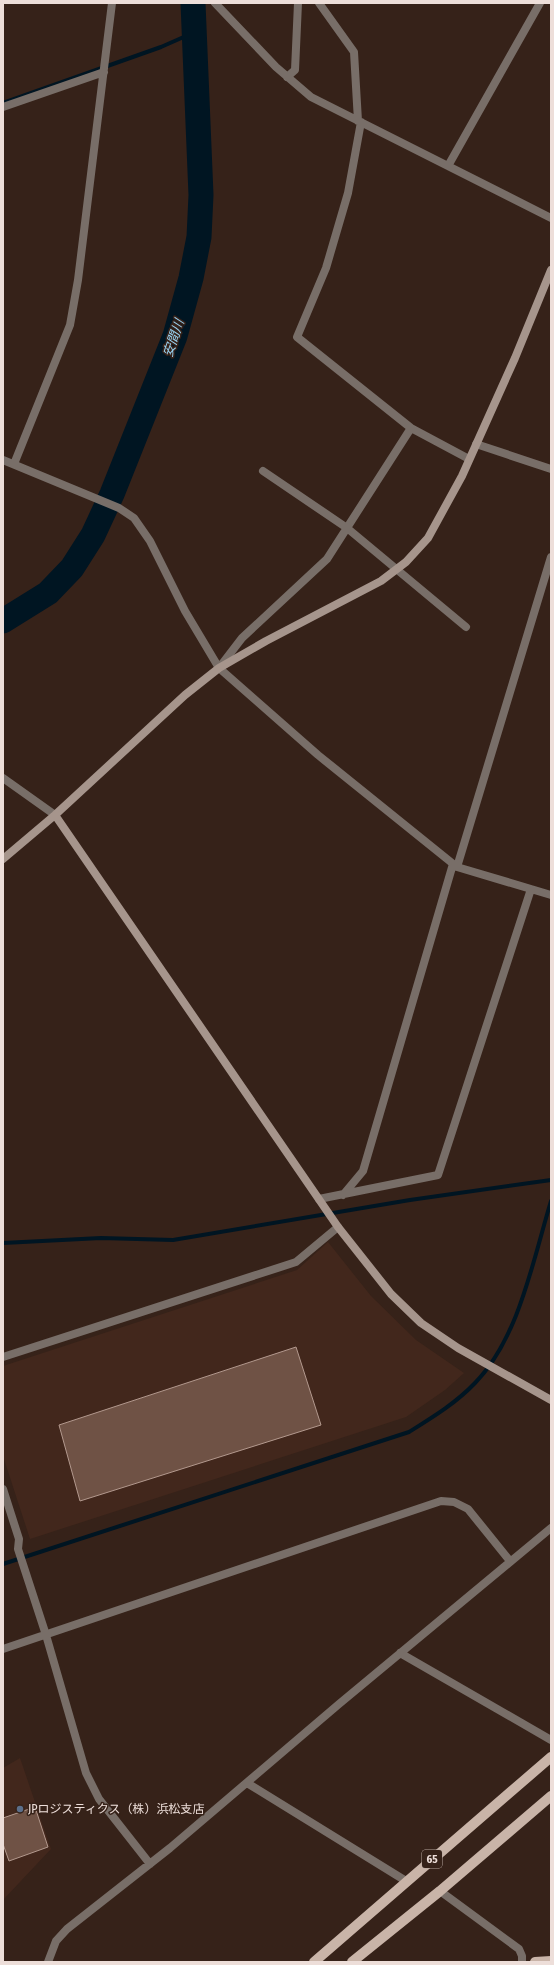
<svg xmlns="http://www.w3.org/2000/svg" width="554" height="1965" viewBox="0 0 554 1965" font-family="'Fira Sans Condensed','Noto Sans JP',sans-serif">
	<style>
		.built { fill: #42271c }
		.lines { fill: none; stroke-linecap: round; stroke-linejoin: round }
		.stream { stroke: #001522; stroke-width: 4 }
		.river { stroke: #001522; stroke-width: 25 }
		.building { fill: #6f5245; stroke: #b3998e }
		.street { stroke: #786e68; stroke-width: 8 }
		.secondary { stroke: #a6958c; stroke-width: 8 }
		.primary { stroke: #c9b4a8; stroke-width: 10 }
		.service-dot { fill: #5c6f8a; stroke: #362219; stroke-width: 1.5 }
		.labels { text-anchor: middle; stroke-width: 3; stroke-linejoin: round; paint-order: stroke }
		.shield { fill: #362219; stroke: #b6a69f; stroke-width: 1 }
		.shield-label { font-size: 11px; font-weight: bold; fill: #edded9 }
		.poi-label { font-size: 12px; fill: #edded9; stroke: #362219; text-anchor: start }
		.water-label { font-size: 13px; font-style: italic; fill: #97d1f0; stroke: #362219 }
	</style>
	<rect width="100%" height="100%" fill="#362219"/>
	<path class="built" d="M 328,1242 L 371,1296 L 416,1340 L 464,1373 L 445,1390 L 406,1417 L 30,1539 L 3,1456 L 3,1366 L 297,1270 Z
		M 20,1758 L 51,1849 L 3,1900 L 3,1768 Z"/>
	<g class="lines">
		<path class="stream" d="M 3,103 L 161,47 L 195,32
			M 3,1243 L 101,1238 L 173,1240 L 410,1200 L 551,1180
			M 3,1564 L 409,1432 C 433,1417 456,1403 475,1383 C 519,1338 533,1260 551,1201"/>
		<path class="river" d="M 3,621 L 48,593 L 72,568 L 93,535 L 112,494 L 175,336 L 191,278 L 199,237 L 201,195 L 193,3"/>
	</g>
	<path class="building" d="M 296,1347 L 321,1425 L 80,1501 L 59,1425 Z
		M 35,1807 L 48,1847 L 9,1861 L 3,1844 L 3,1818 Z"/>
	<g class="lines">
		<path class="street" d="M 215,3 L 276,67 L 311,97 L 551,218
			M 319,3 L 354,52 L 358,121
			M 287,77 L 295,70 L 298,3
			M 3,107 L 104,72
			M 361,122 L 348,193 L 326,268 L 297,337 L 411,428 L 469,459
			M 448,166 L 540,3
			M 476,444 L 551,469
			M 3,460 L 119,508 L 134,518 L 150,541 L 185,611 L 219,668 L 318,755 L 457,867 L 551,895
			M 14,464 L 70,325 L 78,280 L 112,3
			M 263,471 L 347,528 L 466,627
			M 219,668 L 242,638 L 327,559 L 411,428
			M 3,778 L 55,815
			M 457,867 L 551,557
			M 343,1195 L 363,1171 L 453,864
			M 319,1199 L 438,1175 L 531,889
			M 3,1357 L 296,1262 L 338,1227
			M 3,1489 L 19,1539 L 18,1549 L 46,1635 L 86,1773 L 99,1799 L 150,1864
			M 3,1649 L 441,1501 L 454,1502 L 468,1509 L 510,1561
			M 400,1653 L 551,1740
			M 247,1783 L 406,1881
			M 440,1891 L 519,1949 L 522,1956 L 522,1962
			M 48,1962 L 56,1941 L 67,1929 L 170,1848 L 339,1704 L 551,1528"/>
		<path class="secondary" d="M 55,815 L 338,1227 L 391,1294 L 421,1323 L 458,1348 L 551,1400
			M 3,859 L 55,815 L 185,695 L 219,668 L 266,641 L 381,581 L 406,562 L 428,538 L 462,476 L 515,358 L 551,270"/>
		<path class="primary" d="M 314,1962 L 551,1757
			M 352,1962 L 440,1891 L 551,1796
			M 535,1962 L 551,1961"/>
	</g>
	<circle class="service-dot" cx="20" cy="1809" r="4"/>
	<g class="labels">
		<rect class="shield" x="422" y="1850" width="20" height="18" rx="3"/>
		<g class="shield-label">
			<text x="432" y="1863">65</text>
		</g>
		<g class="poi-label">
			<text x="28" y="1813">JPロジスティクス（株）浜松支店</text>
		</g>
		<g class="water-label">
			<text transform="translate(173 338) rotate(-71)" y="5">安間川</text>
		</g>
	</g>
	<rect width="554" height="1965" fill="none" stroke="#edded9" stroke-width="8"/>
</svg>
